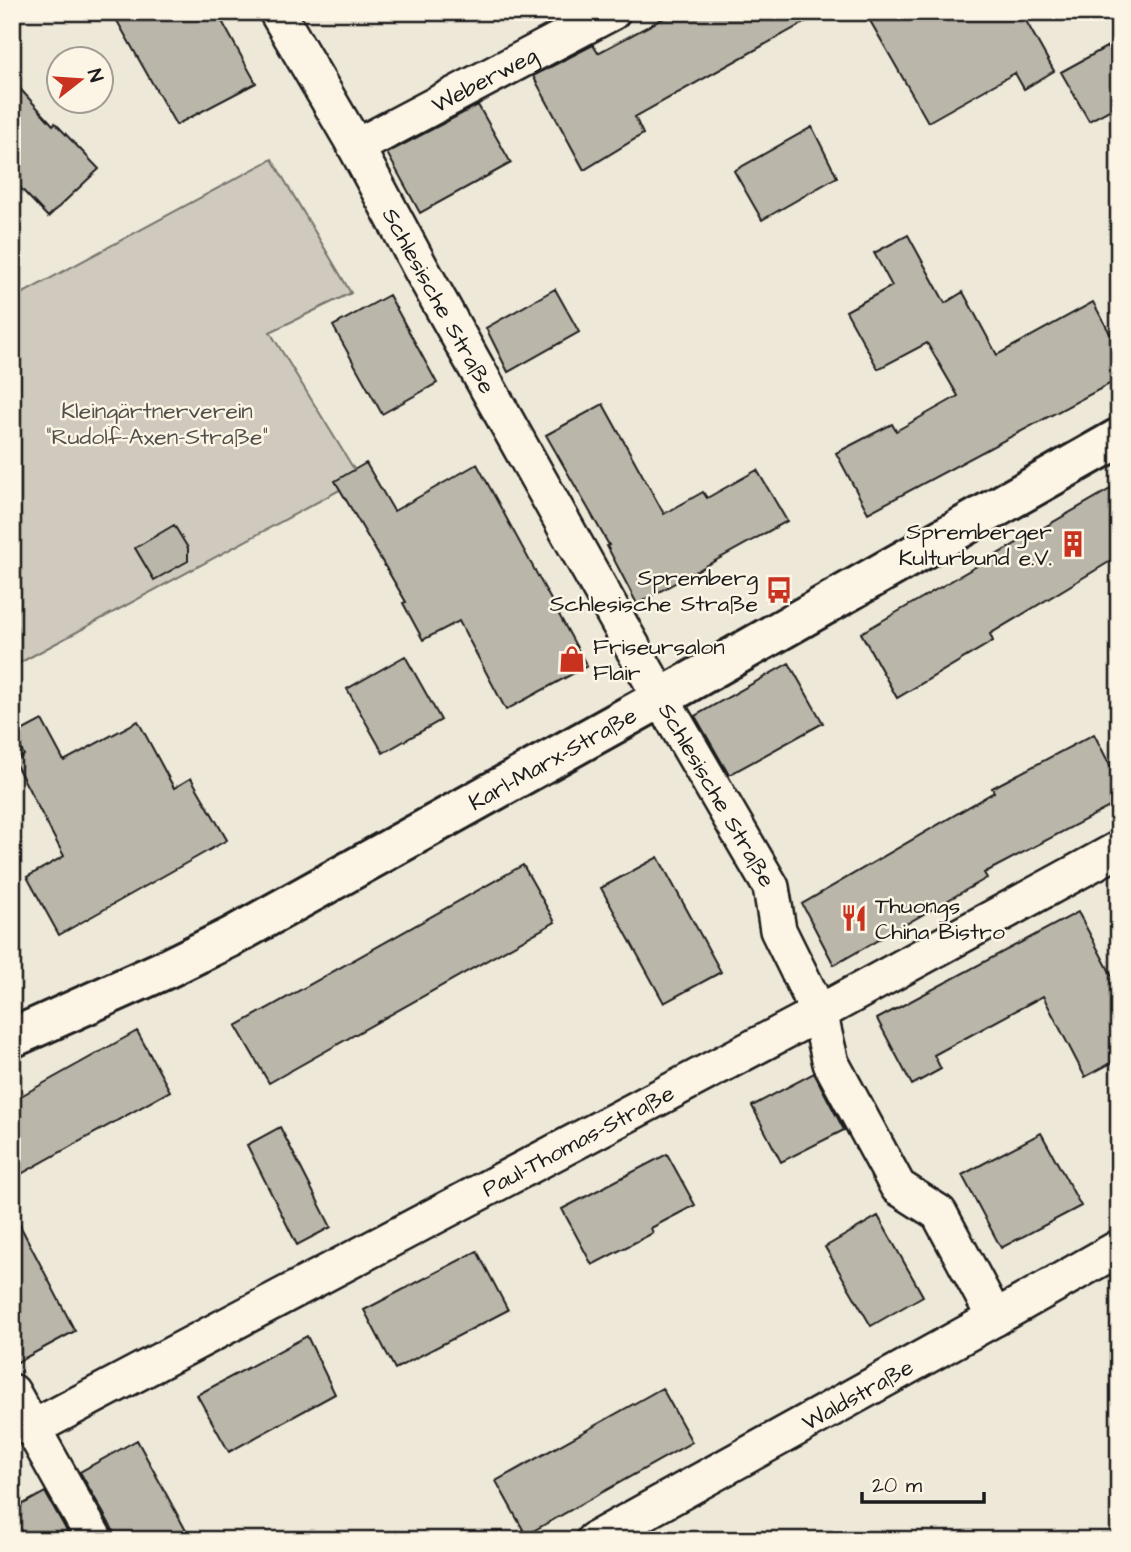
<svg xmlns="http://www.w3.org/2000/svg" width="1131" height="1552" viewBox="0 0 1131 1552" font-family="'Architects Daughter',sans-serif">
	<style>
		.green { fill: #cfcabd; stroke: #76736c; stroke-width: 2 }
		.building { fill: #bab6aa; stroke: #1c1c1c; stroke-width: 2 }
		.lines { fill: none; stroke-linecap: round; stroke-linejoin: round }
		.minor-casing { stroke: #1c1c1c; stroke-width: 40 }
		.secondary-casing { stroke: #1c1c1c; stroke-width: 44 }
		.minor { stroke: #fcf5e5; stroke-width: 35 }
		.secondary { stroke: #fcf5e5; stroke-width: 38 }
		.labels { text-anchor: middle; stroke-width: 5; stroke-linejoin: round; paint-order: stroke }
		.street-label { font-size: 23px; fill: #1c1c1c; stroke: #fcf5e5 }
		.park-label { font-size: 23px; fill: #52504c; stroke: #fcf5e5 }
		.poi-label { font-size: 23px; fill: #1c1c1c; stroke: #fcf5e5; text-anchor: end }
	</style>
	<rect width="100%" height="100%" fill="#eee8d9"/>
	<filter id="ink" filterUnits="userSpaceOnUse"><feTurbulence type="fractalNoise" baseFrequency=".0143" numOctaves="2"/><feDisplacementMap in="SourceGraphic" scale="14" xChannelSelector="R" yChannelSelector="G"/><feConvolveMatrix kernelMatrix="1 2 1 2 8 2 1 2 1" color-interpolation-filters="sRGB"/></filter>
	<g filter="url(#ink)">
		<path class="green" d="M 272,159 L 351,293 L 270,332 L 360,479 L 12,667 L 12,299 Z"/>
		<path class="building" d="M 112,12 L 217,12 L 256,83 L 176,125 Z
			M 675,12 L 823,12 L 635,117 L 643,134 L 584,170 L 533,76 L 593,45 L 598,53 Z
			M 865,12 L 1021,12 L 1054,71 L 1024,89 L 1015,73 L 928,122 Z
			M 1119,40 L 1119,105 L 1089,121 L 1061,72 Z
			M 12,80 L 53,125 L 55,123 L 99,169 L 48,217 L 12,179 Z
			M 478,105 L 511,163 L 420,213 L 387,153 Z
			M 812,127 L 837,177 L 762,220 L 734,171 Z
			M 908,235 L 945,303 L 963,292 L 997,355 L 1093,302 L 1119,350 L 1119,379 L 868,513 L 836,453 L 892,424 L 896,431 L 958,396 L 927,343 L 878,369 L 846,311 L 892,286 L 874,253 Z
			M 555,289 L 579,332 L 508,372 L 486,328 Z
			M 389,295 L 437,383 L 382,414 L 333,326 Z
			M 603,404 L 664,514 L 703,492 L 707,498 L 757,470 L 787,521 L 637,604 L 607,546 L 609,545 L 546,435 Z
			M 366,463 L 394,511 L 477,464 L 587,666 L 506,710 L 459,621 L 423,640 L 403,603 L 406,602 L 335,481 Z
			M 1119,484 L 1119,556 L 990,634 L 993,641 L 897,698 L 861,633 Z
			M 174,525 L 188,548 L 188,561 L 154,580 L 135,548 Z
			M 405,656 L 441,720 L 383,753 L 347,689 Z
			M 789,663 L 823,723 L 729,775 L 695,716 Z
			M 42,720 L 64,761 L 138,721 L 174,788 L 191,778 L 227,840 L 59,935 L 27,877 L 64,856 L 14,761 L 24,755 L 14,735 Z
			M 1094,734 L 1119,783 L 1119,802 L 984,873 L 987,878 L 834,965 L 802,904 L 994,792 L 992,788 Z
			M 658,857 L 721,972 L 664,1003 L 601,888 Z
			M 523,865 L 555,922 L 269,1083 L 236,1026 Z
			M 1078,912 L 1119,989 L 1119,1059 L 1085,1077 L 1043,996 L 934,1055 L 941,1069 L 912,1085 L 877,1019 Z
			M 137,1031 L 170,1091 L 12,1179 L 12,1101 Z
			M 814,1073 L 844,1130 L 781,1162 L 752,1106 Z
			M 280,1127 L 331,1227 L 297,1245 L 247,1145 Z
			M 1041,1133 L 1081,1206 L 1001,1248 L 962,1175 Z
			M 667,1154 L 695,1205 L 651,1228 L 653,1233 L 592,1265 L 562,1209 Z
			M 12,1210 L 75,1331 L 12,1365 Z
			M 878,1216 L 923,1296 L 871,1326 L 825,1247 Z
			M 477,1251 L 508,1310 L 395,1369 L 364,1310 Z
			M 307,1336 L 335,1394 L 229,1452 L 197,1395 Z
			M 662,1388 L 692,1442 L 526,1535 L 496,1481 Z
			M 137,1440 L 191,1540 L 115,1540 L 113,1530 L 80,1472 Z
			M 45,1492 L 72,1540 L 12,1540 L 12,1510 Z"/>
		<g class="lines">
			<defs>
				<g id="minor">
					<path id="s1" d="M 277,12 L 356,147 L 420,267 L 661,698 L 771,887 L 778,930 L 819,1013 L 831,1063 L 898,1187 L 939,1213 L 995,1318"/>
					<path id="s2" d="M 356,147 L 612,12"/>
					<path d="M 12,1392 L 95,1540"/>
					<path id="s3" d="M 33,1428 L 819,1013 L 1119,849"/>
					<path id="s4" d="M 594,1540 L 995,1318 L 1119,1248"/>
				</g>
				<g id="secondary">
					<path id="s5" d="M 12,1038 L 166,969 L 231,937 L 661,698 L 1119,438"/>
				</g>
			</defs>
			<use href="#minor" class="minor-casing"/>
			<use href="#secondary" class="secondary-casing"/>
			<use href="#minor" class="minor"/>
			<use href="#secondary" class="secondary"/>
		</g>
	</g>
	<defs>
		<symbol id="building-bare" viewBox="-9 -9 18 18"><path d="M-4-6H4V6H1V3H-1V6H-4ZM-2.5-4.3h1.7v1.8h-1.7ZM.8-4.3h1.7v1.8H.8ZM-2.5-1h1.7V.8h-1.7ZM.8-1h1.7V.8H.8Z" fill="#c8321e" stroke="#fcf5e5" stroke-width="2.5" paint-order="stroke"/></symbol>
		<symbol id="bus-bare" viewBox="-9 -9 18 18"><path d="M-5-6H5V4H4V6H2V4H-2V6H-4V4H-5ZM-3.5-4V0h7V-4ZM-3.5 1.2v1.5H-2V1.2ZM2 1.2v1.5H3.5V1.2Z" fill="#c8321e" stroke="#fcf5e5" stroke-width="2.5" paint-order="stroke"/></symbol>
		<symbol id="shop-bare" viewBox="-9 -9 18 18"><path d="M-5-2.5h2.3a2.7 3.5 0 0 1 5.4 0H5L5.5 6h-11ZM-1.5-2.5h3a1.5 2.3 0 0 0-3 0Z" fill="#c8321e" stroke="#fcf5e5" stroke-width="2.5" paint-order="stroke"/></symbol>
		<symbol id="restaurant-bare" viewBox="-9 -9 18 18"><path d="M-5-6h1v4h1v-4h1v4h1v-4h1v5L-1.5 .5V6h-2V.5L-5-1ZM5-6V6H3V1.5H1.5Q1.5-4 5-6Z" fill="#c8321e" stroke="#fcf5e5" stroke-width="2.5" paint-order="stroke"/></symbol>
	</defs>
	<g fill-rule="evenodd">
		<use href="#building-bare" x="1054" y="525" width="38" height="38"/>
		<use href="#bus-bare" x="760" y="571" width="38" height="38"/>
		<use href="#shop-bare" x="553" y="640" width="38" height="38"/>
		<use href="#restaurant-bare" x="835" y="899" width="38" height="38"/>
	</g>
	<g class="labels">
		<g class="street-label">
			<text dy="8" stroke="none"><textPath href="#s2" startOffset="145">Weberweg</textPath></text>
			<text dy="8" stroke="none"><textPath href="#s1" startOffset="331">Schlesische Straße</textPath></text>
			<text dy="8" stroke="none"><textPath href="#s5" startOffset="609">Karl-Marx-Straße</textPath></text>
			<text dy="8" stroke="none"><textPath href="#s1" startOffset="898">Schlesische Straße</textPath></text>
			<text dy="8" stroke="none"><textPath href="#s3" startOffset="616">Paul-Thomas-Straße</textPath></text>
			<text dy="8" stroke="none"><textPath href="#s4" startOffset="301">Waldstraße</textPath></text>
		</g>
		<g class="park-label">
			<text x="157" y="418">Kleingärtnerverein<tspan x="157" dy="26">"Rudolf-Axen-Straße"</tspan></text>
		</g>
		<g class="poi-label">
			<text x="1052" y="539">Spremberger<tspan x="1052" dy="26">Kulturbund e.V.</tspan></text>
			<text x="758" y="585">Spremberg<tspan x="758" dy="26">Schlesische Straße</tspan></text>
			<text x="593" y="654" text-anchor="start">Friseursalon<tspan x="593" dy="26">Flair</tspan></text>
			<text x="875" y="913" text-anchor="start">Thuongs<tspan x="875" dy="26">China Bistro</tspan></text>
		</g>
	</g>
	<rect width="1131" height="1552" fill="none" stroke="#fcf5e5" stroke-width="42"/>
	<rect x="21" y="21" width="1089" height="1510" fill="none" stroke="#1c1c1c" stroke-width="2.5" filter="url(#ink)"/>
	<g transform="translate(80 80) rotate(73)"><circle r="33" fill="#fcf5e5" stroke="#a29e95" stroke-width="2"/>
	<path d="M0-5L12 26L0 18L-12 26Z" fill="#c8321e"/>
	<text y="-10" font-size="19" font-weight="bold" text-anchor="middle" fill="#1c1c1c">N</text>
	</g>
	<path d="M862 1492v10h122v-10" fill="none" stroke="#1c1c1c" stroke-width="3.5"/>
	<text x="872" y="1492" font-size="21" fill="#1c1c1c" stroke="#fcf5e5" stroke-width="5" paint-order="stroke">20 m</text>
</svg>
